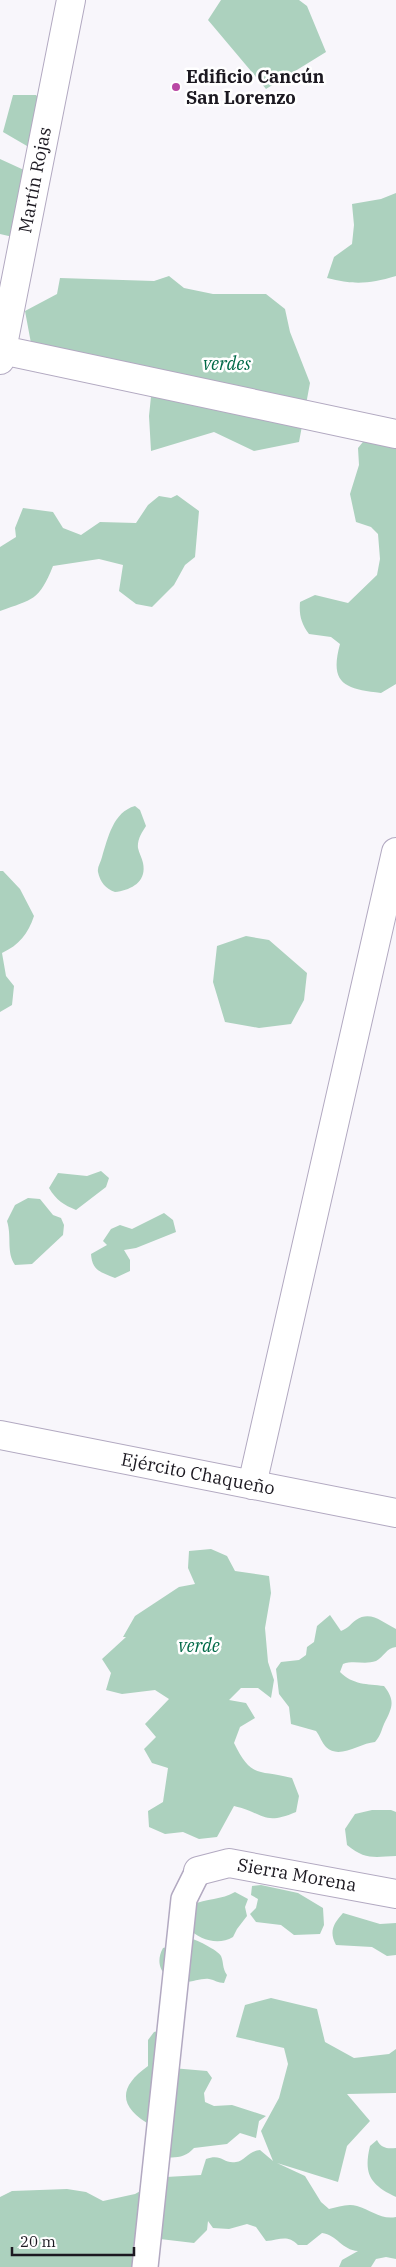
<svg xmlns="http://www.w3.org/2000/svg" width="396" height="2267" viewBox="0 0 396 2267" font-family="'IBM Plex Serif',serif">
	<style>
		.green { fill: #acd1be }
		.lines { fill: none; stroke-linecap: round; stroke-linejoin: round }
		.lane-casing { stroke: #b2a9c1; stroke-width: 28 }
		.street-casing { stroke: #b2a9c1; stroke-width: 30 }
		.lane { stroke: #fff; stroke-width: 25 }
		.street { stroke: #fff; stroke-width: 28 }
		.poi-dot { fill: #b948a4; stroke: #fff; stroke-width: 2 }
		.labels { text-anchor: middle; stroke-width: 5; stroke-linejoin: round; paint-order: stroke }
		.poi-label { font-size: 18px; font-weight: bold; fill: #1c1921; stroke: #fff; text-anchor: start }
		.street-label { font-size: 18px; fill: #1c1921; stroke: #fff }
		.park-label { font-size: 18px; font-style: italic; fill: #006947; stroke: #fff }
	</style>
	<rect width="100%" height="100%" fill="#f8f6fb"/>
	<path class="green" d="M 221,0 L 299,0 L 307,6 L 326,52 L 266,89 L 208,20 Z
		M 13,95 L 36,95 L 47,108 L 27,146 L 3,132 Z
		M 0,159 L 24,170 L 13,237 L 0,234 Z
		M 396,193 L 396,276 C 369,284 354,285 327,278 L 334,257 L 352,244 L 354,225 L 352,204 L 381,199 Z
		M 169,276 L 184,288 L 213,294 L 266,294 L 285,309 L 290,332 L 310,383 L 299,442 L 254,451 L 214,432 L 151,451 L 149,416 L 153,377 L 33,354 L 25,311 L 57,294 L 60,278 L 154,281 Z
		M 396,424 L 396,684 L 381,693 C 345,689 329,684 340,644 L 331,637 L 309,634 C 301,623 299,615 300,602 L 315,595 L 348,603 L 377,575 L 380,559 L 378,534 L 371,527 L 356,522 L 350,494 L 359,465 L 358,448 L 367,437 Z
		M 177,495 L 199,511 L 195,557 L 185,565 L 174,585 L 152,607 L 136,604 L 119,591 L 123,565 L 99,559 L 53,566 C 39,601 33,599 0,611 L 0,547 L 16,537 L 15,528 L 23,508 L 53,512 L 63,528 L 81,535 L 100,522 L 136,523 L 148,505 L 159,496 L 171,498 Z
		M 135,806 L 140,810 L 146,826 C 142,832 137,840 138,848 C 139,853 142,858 143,863 C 147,882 131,890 115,892 C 106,889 100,882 98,872 C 97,867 101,862 102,857 C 108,838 113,812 135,806 Z
		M 0,871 L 3,871 L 20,889 L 34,916 C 28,934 19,945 2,953 L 6,976 L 14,986 L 12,1005 L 0,1012 Z
		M 246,936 L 269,940 L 307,973 L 304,1000 L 291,1024 L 259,1028 L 225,1022 L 213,982 L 217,946 Z
		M 101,1171 L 109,1178 L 106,1187 L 76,1210 C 64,1205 56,1200 49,1188 L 58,1173 L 87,1176 Z
		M 28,1198 L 40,1199 L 53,1215 L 61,1218 L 64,1225 L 63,1235 L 32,1264 L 15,1265 C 6,1252 12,1237 7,1221 L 15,1205 Z
		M 164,1213 L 173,1220 L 176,1232 L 136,1248 L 124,1250 L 130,1260 L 130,1271 L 115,1278 C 100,1272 92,1270 91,1254 L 107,1245 L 103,1241 L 111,1229 L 120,1225 L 132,1229 Z
		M 211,1549 L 227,1556 L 235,1571 L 269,1576 L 271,1593 L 265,1628 L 268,1662 L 274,1680 L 271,1698 L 258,1688 L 241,1688 L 229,1700 L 246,1703 L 255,1718 L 240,1727 L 234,1743 C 252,1780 259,1769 292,1778 L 299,1796 L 296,1812 C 263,1826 264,1813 234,1806 L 217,1837 L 199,1839 L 183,1832 L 165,1834 L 149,1827 L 148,1811 L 163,1802 L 168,1768 L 152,1763 L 144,1749 L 156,1737 L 145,1724 L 169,1699 L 155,1690 L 122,1694 L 106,1690 L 111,1673 L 102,1659 L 126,1637 L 123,1637 L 135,1616 L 179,1587 L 195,1584 L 188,1568 L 189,1551 Z
		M 330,1615 L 341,1631 C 349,1628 350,1624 356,1620 C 371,1610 383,1623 396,1629 L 396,1647 C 386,1648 384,1657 376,1661 C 365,1665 354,1660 343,1664 L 340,1672 C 353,1685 367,1684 384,1686 C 396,1701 392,1708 384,1724 C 381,1731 381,1735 375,1742 C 360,1743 339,1760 326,1747 C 322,1743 320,1736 316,1731 L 291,1724 L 289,1707 L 279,1694 L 276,1669 L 281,1662 L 299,1660 L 306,1655 L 307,1647 L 314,1642 L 317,1626 Z
		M 372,1810 L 391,1810 L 396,1812 L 396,1856 C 374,1857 365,1860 347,1845 L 345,1829 L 355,1814 Z
		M 261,1885 L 298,1893 L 323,1908 L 324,1925 L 320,1934 L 294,1935 L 281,1925 L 256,1922 L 250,1914 L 256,1908 L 258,1899 L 251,1895 L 252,1886 Z
		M 235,1892 L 248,1899 L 245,1907 L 247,1916 L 237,1929 L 233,1937 C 218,1946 200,1940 188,1928 L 192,1905 C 206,1898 222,1900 235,1892 Z
		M 343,1913 L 380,1924 L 396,1923 L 396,1955 L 387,1956 L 372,1947 L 336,1945 C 329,1932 333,1924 343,1913 Z
		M 187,1937 C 195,1939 218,1950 221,1956 C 224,1963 222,1968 227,1975 L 224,1983 C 218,1983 215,1980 209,1979 C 202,1978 193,1982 185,1982 C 165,1982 153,1966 163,1948 L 180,1944 Z
		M 271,1998 L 317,2009 L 325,2042 L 354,2058 L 389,2054 L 396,2049 L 396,2093 L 347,2094 L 370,2121 L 347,2146 L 338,2182 L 277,2163 L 305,2176 L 321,2202 L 329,2209 C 338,2207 348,2203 357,2206 C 371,2210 381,2220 396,2217 L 396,2259 L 386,2257 L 376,2259 L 371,2267 L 339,2267 L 342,2260 L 358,2251 C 342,2250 337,2235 322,2233 L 307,2245 L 298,2245 C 287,2234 280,2240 266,2241 L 256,2227 L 247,2224 L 229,2229 L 213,2228 L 208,2221 L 207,2230 L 194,2243 L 160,2239 L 156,2267 L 0,2267 L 0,2197 L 12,2191 L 67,2189 L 86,2192 L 103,2201 L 135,2194 L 166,2177 L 201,2175 L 206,2159 C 222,2153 223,2164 236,2162 C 245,2161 248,2151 260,2150 L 273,2161 L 261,2131 L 279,2098 L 288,2064 L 284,2048 L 236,2037 L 245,2005 Z
		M 172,2028 L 172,2068 L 207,2071 L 212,2078 L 204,2093 L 205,2102 L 214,2106 L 232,2105 L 266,2116 L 259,2121 L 256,2138 L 240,2133 L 227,2144 L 194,2148 C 185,2158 176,2158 163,2157 L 152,2126 C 119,2108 117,2088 148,2066 L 148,2040 L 154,2032 Z
		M 377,2140 C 381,2148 387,2149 396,2148 L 396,2197 C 371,2185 363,2175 370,2146 Z"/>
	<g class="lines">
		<defs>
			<path id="lane" d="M 145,2267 L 184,1899 L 198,1871"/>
			<path id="street" d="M 2,350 L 396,434
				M 0,360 L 71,0
				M 0,1435 L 396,1513
				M 252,1485 L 396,852
				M 198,1871 L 229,1863 L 396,1894"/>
		</defs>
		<use href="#lane" class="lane-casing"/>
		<use href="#street" class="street-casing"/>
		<use href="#lane" class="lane"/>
		<use href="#street" class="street"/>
	</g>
	<circle class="poi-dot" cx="176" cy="87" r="5"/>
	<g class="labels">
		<g class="poi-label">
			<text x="186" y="83">Edificio Cancún<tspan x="186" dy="21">San Lorenzo</tspan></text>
		</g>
		<g class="street-label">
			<text transform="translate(35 180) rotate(-79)" y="6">Martín Rojas</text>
			<text transform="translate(198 1474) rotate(11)" y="6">Ejército Chaqueño</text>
			<text transform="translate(297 1875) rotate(10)" y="6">Sierra Morena</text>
		</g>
		<g class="park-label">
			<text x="227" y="370">verdes</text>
			<text x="199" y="1652">verde</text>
		</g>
	</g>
	<path d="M12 2247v8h122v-8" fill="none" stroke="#1c1921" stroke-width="2.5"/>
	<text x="20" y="2247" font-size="15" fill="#1c1921" stroke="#ffffff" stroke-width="4" paint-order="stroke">20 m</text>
</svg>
